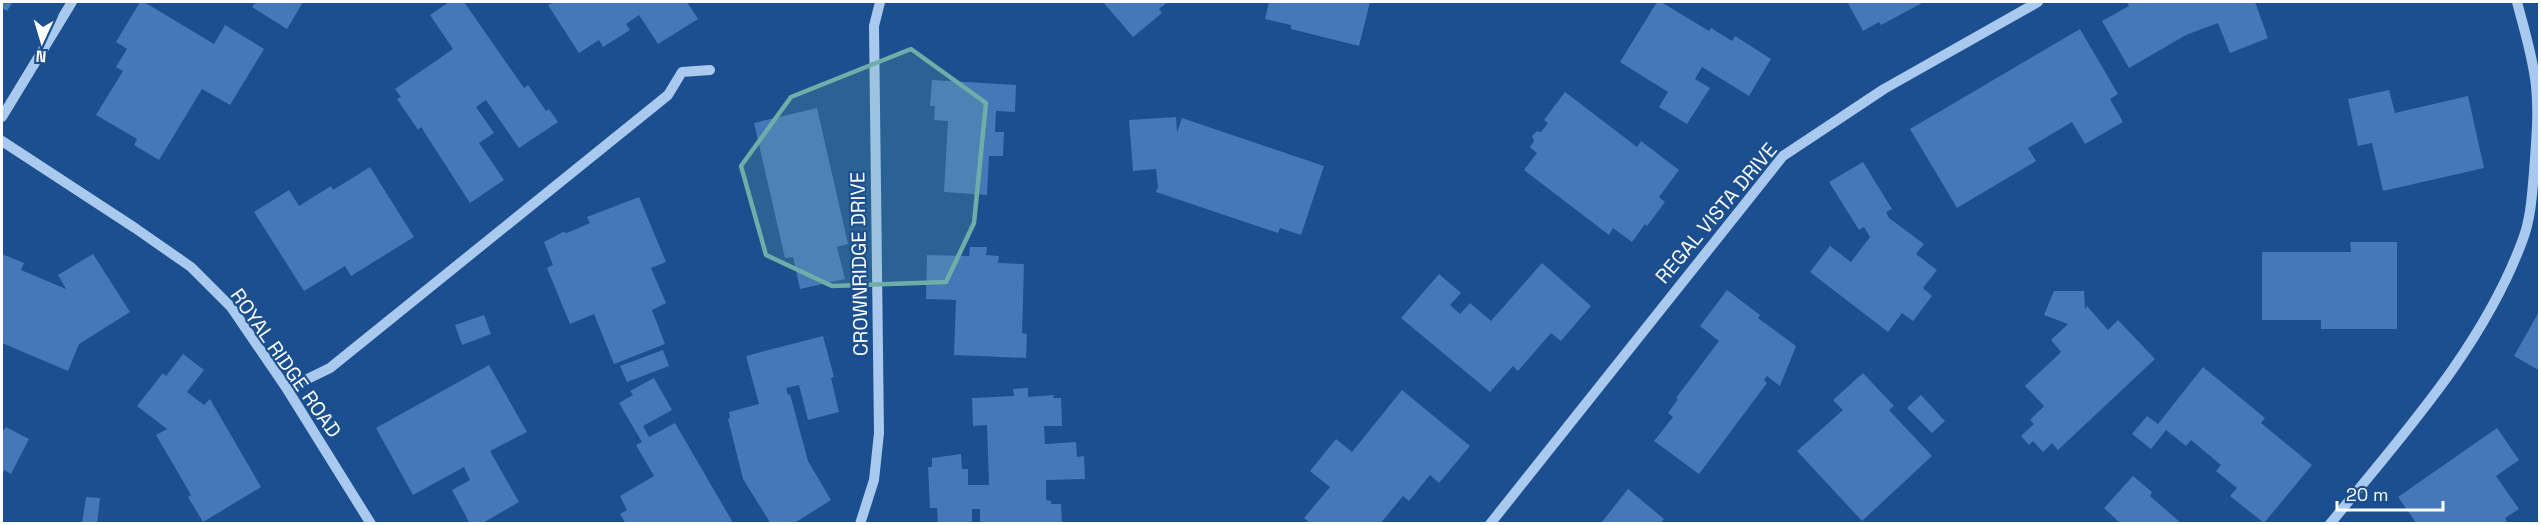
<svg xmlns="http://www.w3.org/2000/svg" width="2541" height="525" viewBox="0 0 2541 525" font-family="'Space Grotesk',sans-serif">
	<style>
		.building { fill: #4478b7 }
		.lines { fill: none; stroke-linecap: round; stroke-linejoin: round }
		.minor { stroke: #a9c9ee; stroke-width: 10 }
		.marked { fill: #6fada8; fill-opacity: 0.2; stroke: #6fada8; stroke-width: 4.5; stroke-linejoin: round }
		.labels { text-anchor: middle; stroke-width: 4.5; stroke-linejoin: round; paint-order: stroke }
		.street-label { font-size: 20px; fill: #fff; stroke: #1b4f8f }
	</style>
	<rect width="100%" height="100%" fill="#1b4f8f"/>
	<path class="building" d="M 2,2 L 13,2 L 7,11 L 2,8 Z
		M 140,2 L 144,2 L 214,44 L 225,25 L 264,49 L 230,105 L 202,89 L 159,160 L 134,145 L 137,139 L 96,115 L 123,71 L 116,67 L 127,49 L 116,42 Z
		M 256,2 L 303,2 L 287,29 L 252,7 Z
		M 449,2 L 464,2 L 524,88 L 528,85 L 546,111 L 549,109 L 558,122 L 519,148 L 486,100 L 476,107 L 494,133 L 479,143 L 504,180 L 470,203 L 421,127 L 418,130 L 397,99 L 401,97 L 395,89 L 453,49 L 430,15 Z
		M 554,2 L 687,2 L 698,19 L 658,44 L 639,15 L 626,24 L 630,30 L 603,47 L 599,40 L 579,53 L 548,5 Z
		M 1103,2 L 1168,2 L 1159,9 L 1162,13 L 1133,37 Z
		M 1269,2 L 1370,2 L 1359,46 L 1291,29 L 1291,25 L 1265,19 Z
		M 1657,2 L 1661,2 L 1709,31 L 1711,28 L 1732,41 L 1735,36 L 1771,59 L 1749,96 L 1702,67 L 1695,79 L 1710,88 L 1687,124 L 1659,107 L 1668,92 L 1620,62 Z
		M 1850,2 L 1924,2 L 1881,25 L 1879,22 L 1863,31 L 1848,3 Z
		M 2127,2 L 2255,2 L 2268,38 L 2230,53 L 2218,23 L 2186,35 L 2129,68 L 2102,21 L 2129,6 Z
		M 2080,29 L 2118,94 L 2110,99 L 2123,122 L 2085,144 L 2072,122 L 2028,148 L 2036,161 L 1957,208 L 1910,129 Z
		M 932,80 L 1016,85 L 1015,112 L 996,111 L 995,132 L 1004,132 L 1003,156 L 989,156 L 987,195 L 944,192 L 948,121 L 934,120 L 935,106 L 930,106 Z
		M 2389,90 L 2395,113 L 2468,96 L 2484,168 L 2383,191 L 2372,143 L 2358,146 L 2348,99 Z
		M 1565,92 L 1637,147 L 1641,141 L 1679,170 L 1659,197 L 1665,202 L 1647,226 L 1645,224 L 1632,242 L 1613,228 L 1609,235 L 1524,170 L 1537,153 L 1530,147 L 1534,141 L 1532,136 L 1537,131 L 1541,132 L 1548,123 L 1544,120 Z
		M 817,108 L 848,244 L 837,247 L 845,279 L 800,289 L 793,257 L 785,258 L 754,123 Z
		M 1176,117 L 1177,132 L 1182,118 L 1324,166 L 1301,235 L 1280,228 L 1278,233 L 1156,192 L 1158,187 L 1156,169 L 1133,171 L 1129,120 Z
		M 1863,162 L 1892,209 L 1886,212 L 1889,218 L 1924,244 L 1916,254 L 1937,270 L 1923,288 L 1932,296 L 1913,321 L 1902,313 L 1888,332 L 1810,272 L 1830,246 L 1851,262 L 1870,237 L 1864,227 L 1859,230 L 1829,182 Z
		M 370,167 L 414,237 L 351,276 L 345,266 L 304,291 L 254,212 L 289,190 L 299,206 L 331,186 L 333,190 Z
		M 639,197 L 666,262 L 651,268 L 666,303 L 652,310 L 665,344 L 614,364 L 594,314 L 570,324 L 547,268 L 553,265 L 544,242 L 563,232 L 567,233 L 590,223 L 587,217 Z
		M 2350,242 L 2397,242 L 2397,329 L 2321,329 L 2321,320 L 2262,320 L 2262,252 L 2351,252 Z
		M 970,247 L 987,247 L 986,255 L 999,256 L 998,263 L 1024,264 L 1022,333 L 1027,334 L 1026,358 L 954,355 L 956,300 L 926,299 L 927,255 L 969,256 Z
		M 2,254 L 24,263 L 21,270 L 66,289 L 58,275 L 93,254 L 130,312 L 79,344 L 68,371 L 2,343 Z
		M 1542,263 L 1591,306 L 1561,341 L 1551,333 L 1518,371 L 1513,366 L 1490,392 L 1401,318 L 1439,274 L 1461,293 L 1450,305 L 1460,314 L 1470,303 L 1491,321 Z
		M 1727,290 L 1760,315 L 1758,318 L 1796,346 L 1780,386 L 1767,376 L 1764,380 L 1767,383 L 1699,474 L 1654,441 L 1673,417 L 1668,413 L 1678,399 L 1676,398 L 1719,341 L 1700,326 Z
		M 2054,291 L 2084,291 L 2085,309 L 2087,306 L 2108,330 L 2118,320 L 2155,359 L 2058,450 L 2052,443 L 2043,452 L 2033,441 L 2029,445 L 2021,436 L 2034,424 L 2030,420 L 2044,406 L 2025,386 L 2061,352 L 2051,340 L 2068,324 L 2044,315 Z
		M 2540,310 L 2540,371 L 2514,356 Z
		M 484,315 L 491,334 L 462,345 L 455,325 Z
		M 823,336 L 834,377 L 831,378 L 839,412 L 808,420 L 799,385 L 786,388 L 788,395 L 790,394 L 808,461 L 831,500 L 793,524 L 771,524 L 743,479 L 728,419 L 730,418 L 729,412 L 759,404 L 746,356 Z
		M 663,350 L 669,366 L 627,382 L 620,366 Z
		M 183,354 L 204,370 L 187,392 L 204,405 L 210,399 L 261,487 L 203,522 L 188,497 L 191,495 L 156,435 L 167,429 L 137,406 L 163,373 L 166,376 Z
		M 489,365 L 527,432 L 490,451 L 519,502 L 481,524 L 470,524 L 452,490 L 470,480 L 464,467 L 413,495 L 376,428 Z
		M 2203,367 L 2265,418 L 2261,423 L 2312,465 L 2264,523 L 2230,496 L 2237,488 L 2216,471 L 2221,465 L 2191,440 L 2186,446 L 2166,430 L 2151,449 L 2132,434 L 2147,416 L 2158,424 Z
		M 1863,373 L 1894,406 L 1889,410 L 1932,456 L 1862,521 L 1797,451 L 1843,410 L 1833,400 Z
		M 654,378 L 672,410 L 643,426 L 649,437 L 675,423 L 732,521 L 729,524 L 626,524 L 620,514 L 627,510 L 620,496 L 654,476 L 636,445 L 642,442 L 619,403 L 633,395 L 630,391 Z
		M 1028,388 L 1028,397 L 1054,395 L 1053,398 L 1061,398 L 1062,426 L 1044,426 L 1045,444 L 1076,442 L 1077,457 L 1084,456 L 1085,479 L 1046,480 L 1046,500 L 1051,501 L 1051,504 L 1061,504 L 1062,524 L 980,524 L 980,509 L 972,509 L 972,524 L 938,524 L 937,508 L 930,508 L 928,467 L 932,467 L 932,458 L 961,454 L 962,469 L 968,469 L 968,485 L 989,485 L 987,425 L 973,426 L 972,398 L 1014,396 L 1013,389 Z
		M 1402,390 L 1470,446 L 1439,483 L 1430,475 L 1409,501 L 1403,496 L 1380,524 L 1311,524 L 1304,518 L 1330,487 L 1310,471 L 1336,439 L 1352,452 Z
		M 1921,395 L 1945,421 L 1932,433 L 1907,408 Z
		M 6,427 L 29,439 L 11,474 L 4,470 L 2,476 L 2,429 L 4,430 Z
		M 2497,428 L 2519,460 L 2496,476 L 2519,509 L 2505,518 L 2508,524 L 2411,524 L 2415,521 L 2398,497 Z
		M 2133,476 L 2152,492 L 2150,496 L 2182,524 L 2117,524 L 2119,522 L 2104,508 Z
		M 1628,489 L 1664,519 L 1660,524 L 1604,524 L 1602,522 Z
		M 86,497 L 100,498 L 97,524 L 82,524 Z"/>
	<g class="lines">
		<path class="minor" d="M 2,117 L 72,2
			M 2,141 L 135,228 L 191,267 L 231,307 L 287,389 L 371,524
			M 287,389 L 330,368 L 668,95 L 682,72 L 710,70
			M 860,524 L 874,480 L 879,433 L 874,26 L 880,2
			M 1490,524 L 1783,156 L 1884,89 L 2038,2
			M 2330,524 C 2402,435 2483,348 2523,239 C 2531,218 2532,194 2534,172 C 2536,143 2539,114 2536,86 C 2533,57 2524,29 2517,2"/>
	</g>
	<path class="marked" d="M 911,49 L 986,103 L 974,223 L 946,282 L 832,286 L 766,255 L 741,166 L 791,97 Z"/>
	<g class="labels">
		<g class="street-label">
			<text transform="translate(1716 213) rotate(-50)" y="7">REGAL VISTA DRIVE</text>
			<text transform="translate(859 264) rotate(-91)" y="7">CROWNRIDGE DRIVE</text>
			<text transform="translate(286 363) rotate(55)" y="7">ROYAL RIDGE ROAD</text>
		</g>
	</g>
	<rect width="2541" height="525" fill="none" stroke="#ffffff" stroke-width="6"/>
	<g transform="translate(42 42) rotate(184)" stroke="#1b4f8f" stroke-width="4.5" paint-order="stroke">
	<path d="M0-4.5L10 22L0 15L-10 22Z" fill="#ffffff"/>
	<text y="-9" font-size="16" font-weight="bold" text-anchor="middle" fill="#ffffff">N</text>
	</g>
	<path d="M2337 501v9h106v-9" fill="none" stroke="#ffffff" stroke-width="3"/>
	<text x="2346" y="501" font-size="18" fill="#ffffff" stroke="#1b4f8f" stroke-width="4.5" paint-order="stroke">20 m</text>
</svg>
